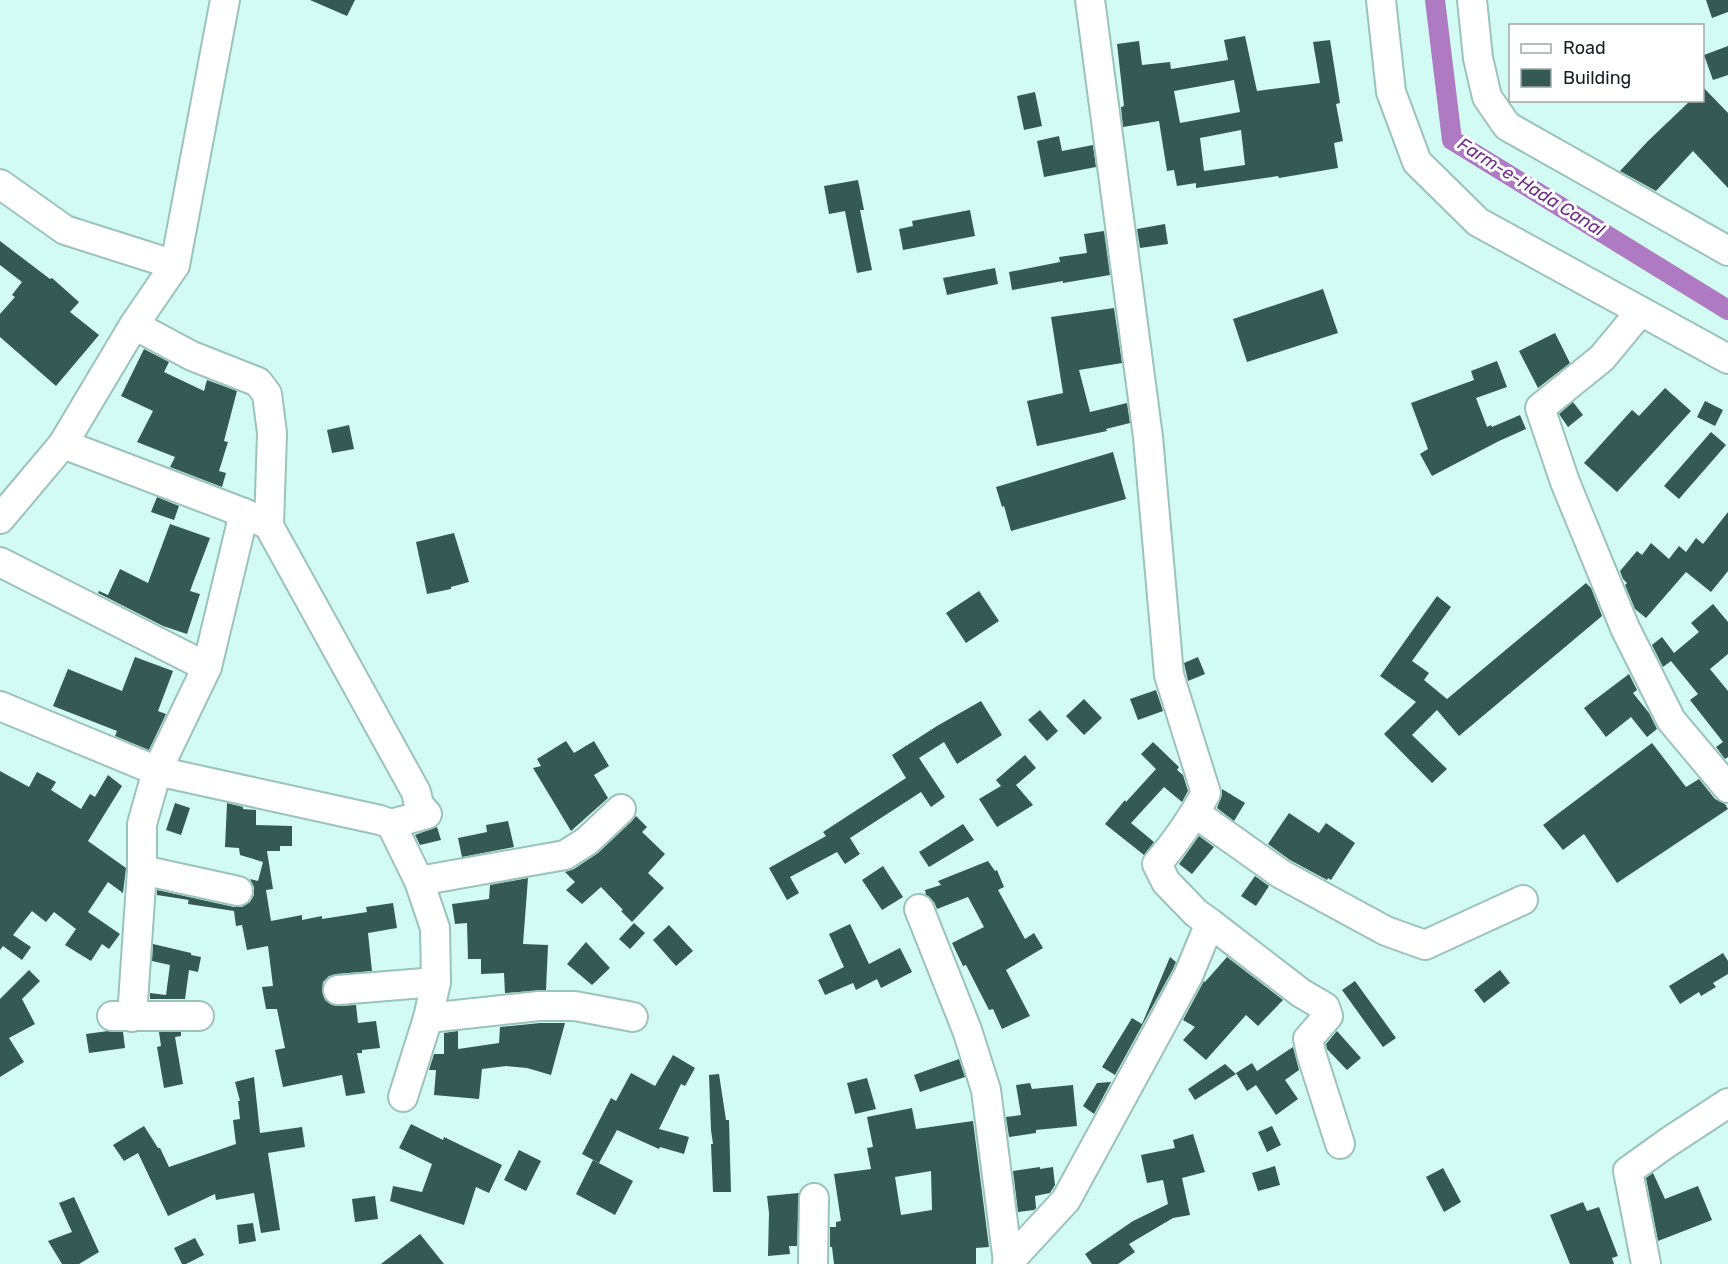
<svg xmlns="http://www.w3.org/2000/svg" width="1728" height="1264" viewBox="0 0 1728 1264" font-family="Rubik,sans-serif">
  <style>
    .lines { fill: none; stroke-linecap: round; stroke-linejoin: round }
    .canal { stroke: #ae7ac2; stroke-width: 20 }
    .building { fill: #355a54; fill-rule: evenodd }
    .minor-casing { stroke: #9bc2bc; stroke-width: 32 }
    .minor { stroke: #fff; stroke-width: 28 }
    .labels { text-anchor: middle; stroke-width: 6; stroke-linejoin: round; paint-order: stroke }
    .water-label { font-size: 18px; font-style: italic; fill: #702f86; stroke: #fff }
  </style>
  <rect width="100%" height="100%" fill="#d2fbf4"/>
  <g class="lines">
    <polyline class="canal" points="1435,0 1452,140 1728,310"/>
  </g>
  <g class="building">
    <polygon points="310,0 355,0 347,16"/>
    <polygon points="1706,0 1728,0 1728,12 1712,18"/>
    <path d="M 1245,36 L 1257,91 L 1320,83 L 1313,42 L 1330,40 L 1340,103 L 1336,104 L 1343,141 L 1334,143 L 1338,168 L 1279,178 L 1278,176 L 1196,188 L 1196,183 L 1177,186 L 1174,170 L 1167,171 L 1159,121 L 1123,127 L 1121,107 L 1124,106 L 1117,44 L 1139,41 L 1142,65 L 1170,62 L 1171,69 L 1228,60 L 1224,40 ZM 1234,80 L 1240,112 L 1180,123 L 1174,91 ZM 1241,130 L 1245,165 L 1204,171 L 1200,138 Z"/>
    <polygon points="1728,46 1728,75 1713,80 1704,55"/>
    <polygon points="1702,86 1728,113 1728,188 1693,151 1656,191 1620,171 1648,141 1691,100 1702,100"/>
    <polygon points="1035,92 1042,126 1024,130 1017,96"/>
    <polygon points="1059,136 1062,151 1093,145 1096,167 1044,177 1037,141"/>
    <polygon points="858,180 864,210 860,210 872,270 857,273 845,211 829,214 824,186"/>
    <polygon points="970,210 975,236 903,250 899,229 913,226 912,221"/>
    <polygon points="1165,224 1168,244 1140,248 1137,229"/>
    <polygon points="1104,231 1110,275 1063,283 1063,281 1012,290 1009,272 1060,262 1059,257 1087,253 1084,234"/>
    <polygon points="0,241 50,279 52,278 79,302 70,312 99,335 56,386 0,337 0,314 15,297 12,295 22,282 0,265"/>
    <polygon points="995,268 998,284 947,295 943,278"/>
    <polygon points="1323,289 1338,333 1247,362 1233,319"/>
    <polygon points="1114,308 1122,363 1079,370 1090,412 1127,403 1130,423 1106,429 1107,431 1037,446 1027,401 1063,393 1051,317"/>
    <polygon points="1555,333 1570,363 1538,388 1519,351"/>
    <polygon points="144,349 169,362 164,372 204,391 207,380 237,391 224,441 228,442 219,471 226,473 222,487 170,467 175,457 137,442 153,411 121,396"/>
    <polygon points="1497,361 1507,387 1476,398 1487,427 1491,425 1492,427 1520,415 1526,429 1499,441 1432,476 1420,454 1428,449 1411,403 1474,380 1471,371"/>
    <polygon points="1665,388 1691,411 1617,492 1584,463 1632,410 1639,416"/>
    <polygon points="1705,401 1723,410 1715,426 1697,417"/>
    <polygon points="1573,402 1583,415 1568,427 1559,414"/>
    <polygon points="349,425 354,449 332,453 327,430"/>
    <polygon points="1711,432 1726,445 1679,499 1664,486"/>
    <polygon points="1113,452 1126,499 1011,531 1004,506 1002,507 996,487"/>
    <polygon points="157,497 179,506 174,520 151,512"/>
    <polygon points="1728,512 1728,571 1711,592 1686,572 1646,618 1635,609 1625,585 1627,583 1623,579 1620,571 1637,551 1642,555 1651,543 1669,559 1679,546 1686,552 1696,538 1703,544"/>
    <polygon points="170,524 210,538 190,591 200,594 187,634 163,626 98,593 99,591 108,595 120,569 148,583"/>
    <polygon points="454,533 469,582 451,587 451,589 427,594 416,542"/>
    <polygon points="1586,583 1591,588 1602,616 1459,736 1437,710 1412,735 1447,769 1432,783 1384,734 1416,702 1380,676 1437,596 1451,607 1412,661 1429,673 1424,680 1447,699"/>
    <polygon points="979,591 999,621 966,643 946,613"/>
    <polygon points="1713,604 1728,622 1728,654 1710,669 1728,691 1728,757 1725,759 1716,747 1723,742 1690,700 1698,694 1671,661 1663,667 1652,645 1662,637 1674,653 1699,632 1691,623"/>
    <polygon points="135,657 173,671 158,711 166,714 149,750 115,736 117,731 53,706 68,669 122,691"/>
    <polygon points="1198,657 1205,674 1188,681 1184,663"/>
    <polygon points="1629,674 1637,690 1633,693 1649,713 1657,729 1647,737 1631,717 1606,737 1584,708"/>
    <polygon points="1156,690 1163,711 1138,720 1130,699"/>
    <polygon points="1084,699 1102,718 1084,735 1066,716"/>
    <polygon points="981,701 1002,735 957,764 944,742 919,758 945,797 931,807 921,792 850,838 860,854 845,864 837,852 790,877 799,893 787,900 769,868 826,836 823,832 906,778 892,755 937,726"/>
    <polygon points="1040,710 1058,731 1047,741 1028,720"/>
    <polygon points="566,741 574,753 594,741 609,766 594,775 608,798 571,831 533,768 541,766 537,759"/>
    <polygon points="1153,742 1179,767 1177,770 1183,775 1188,791 1182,802 1164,787 1131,823 1154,842 1144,855 1105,824 1125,800 1126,802 1156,769 1141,754"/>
    <polygon points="1652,743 1686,787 1699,779 1715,799 1725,804 1728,809 1617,883 1584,834 1563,850 1543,825"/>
    <polygon points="1025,755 1036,768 1016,785 1033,805 997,827 979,799 1001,786 996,780"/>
    <polygon points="0,771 29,787 37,772 56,782 51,790 81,809 90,794 95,797 108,775 122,786 88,841 126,868 123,893 108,882 88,912 120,934 109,949 102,944 91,961 65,945 76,929 54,912 46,922 32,911 13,935 31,947 22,960 3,946 0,950"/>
    <polygon points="1222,789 1245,803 1234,821 1217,808 1222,795"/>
    <polygon points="175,803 190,808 181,835 166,830"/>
    <polygon points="227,803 243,807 243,809 256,810 256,825 292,826 292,846 280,846 280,851 267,851 273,889 266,890 271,921 302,915 302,920 322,916 322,919 367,912 366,907 393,903 397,928 368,933 372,971 337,974 329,976 323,982 322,991 325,1000 332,1005 339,1006 356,1005 358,1023 376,1021 380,1048 362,1050 362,1053 357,1053 365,1093 346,1096 342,1075 283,1087 275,1050 285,1048 277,1009 266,1009 262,987 273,986 268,946 247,950 242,925 236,926 234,911 188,904 189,897 234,907 242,907 250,902 254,895 254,887 250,879 258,881 263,862 240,855 239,848 225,847"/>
    <polygon points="1289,813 1319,833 1326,823 1355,843 1331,880 1328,878 1327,880 1290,860 1268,844"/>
    <polygon points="636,816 647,827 642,832 665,854 648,873 664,888 632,922 621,911 623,910 601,887 582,904 566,890 575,882 565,872 574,869 598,853 632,821"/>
    <polygon points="508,821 514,847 462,857 458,838 487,832 486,825"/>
    <polygon points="963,824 974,840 929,867 919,852"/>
    <polygon points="437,827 441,840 420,845 415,835"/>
    <polygon points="1199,836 1214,847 1192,874 1179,864"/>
    <polygon points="988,861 995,871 997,870 1004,887 998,890 1025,939 1034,933 1043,948 1006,970 1030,1016 1002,1029 993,1009 989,1010 966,965 963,966 952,943 984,927 968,897 937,909 934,902 926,895 925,890 941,885 938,881"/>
    <polygon points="883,866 903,897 882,910 862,880"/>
    <polygon points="1255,876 1269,886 1256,906 1241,896"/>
    <polygon points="528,878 523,944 548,945 546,990 505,993 504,973 481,974 481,959 468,959 467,923 455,924 452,904 489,899 490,885"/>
    <polygon points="157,890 189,897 189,900 157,895"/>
    <polygon points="634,923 645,933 630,949 619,939"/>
    <polygon points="850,924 869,964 900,948 912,972 881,988 877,979 856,990 853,983 825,995 818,980 844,967 829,934"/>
    <polygon points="669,925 693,951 676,966 653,940"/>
    <polygon points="586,942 610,968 592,985 567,964"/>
    <polygon points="153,944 191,953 191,955 201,957 198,972 189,970 185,999 150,999 150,993 166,995 170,965 152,961"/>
    <polygon points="1723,953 1728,961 1728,974 1713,983 1716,987 1701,996 1699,992 1680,1004 1669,986"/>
    <polygon points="1170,957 1176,962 1173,969 1115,1075 1102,1067 1132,1018 1142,1024"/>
    <polygon points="1227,957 1283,1000 1258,1026 1246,1015 1206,1060 1183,1040 1195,1027 1183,1020 1204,981 1205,982"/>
    <polygon points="29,970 40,981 22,999 35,1024 9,1038 24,1062 0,1077 0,999"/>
    <polygon points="1500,970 1510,983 1484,1003 1474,990"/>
    <polygon points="1355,981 1396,1038 1383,1047 1342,990"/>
    <polygon points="540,1023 565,1023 551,1075 527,1068 506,1066 482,1069 479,1099 434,1095 436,1070 429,1070 434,1054 444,1054 444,1033 458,1031 458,1049 499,1043 500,1027"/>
    <polygon points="108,1031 123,1032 125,1048 89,1053 86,1034"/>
    <polygon points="1337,1031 1361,1058 1347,1070 1327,1049 1326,1044"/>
    <polygon points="159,1032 181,1032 181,1036 175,1037 183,1084 164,1088 157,1047 161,1046"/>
    <polygon points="1293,1047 1299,1070 1285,1080 1298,1099 1276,1115 1256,1085 1247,1091 1236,1073 1252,1063 1257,1071"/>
    <polygon points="673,1055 695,1068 685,1086 681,1084 659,1129 689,1137 684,1154 660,1147 659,1149 617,1130 599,1163 582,1154 611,1098 616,1101 631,1073 655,1086"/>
    <polygon points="959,1059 965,1077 920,1092 914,1075"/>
    <polygon points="1225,1064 1236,1074 1195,1100 1188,1089"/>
    <polygon points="719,1074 726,1120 729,1120 731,1192 713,1192 711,1144 713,1144 711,1130 709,1075"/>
    <polygon points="254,1077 260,1133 302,1127 305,1147 268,1153 280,1230 261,1233 254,1193 216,1200 215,1194 168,1216 138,1153 124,1161 113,1145 144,1126 158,1148 160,1148 169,1167 236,1144 233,1120 240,1119 238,1101 240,1101 235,1082"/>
    <polygon points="867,1078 876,1109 855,1114 847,1083"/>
    <polygon points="1111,1082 1094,1114 1083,1106 1097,1083"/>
    <polygon points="1030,1083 1032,1089 1073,1085 1077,1126 1036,1130 1036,1133 1009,1137 1006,1117 1021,1115 1016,1085"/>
    <path d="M 912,1108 L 916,1129 L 973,1121 L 989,1247 L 976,1248 L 976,1264 L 834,1264 L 832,1247 L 830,1247 L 830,1227 L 836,1227 L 836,1222 L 841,1221 L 834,1174 L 871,1169 L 867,1148 L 873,1147 L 867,1117 ZM 931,1171 L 932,1210 L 901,1215 L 895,1177 Z"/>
    <polygon points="411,1124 443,1140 444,1137 502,1165 489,1193 476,1187 464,1225 390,1201 393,1186 422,1192 432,1164 399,1148"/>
    <polygon points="1272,1126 1281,1145 1267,1152 1258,1132"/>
    <polygon points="1193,1134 1205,1172 1182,1178 1190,1215 1173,1218 1129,1244 1135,1252 1118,1264 1092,1264 1085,1254 1133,1221 1168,1204 1163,1180 1147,1183 1141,1155 1175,1148 1173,1140"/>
    <polygon points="519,1150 541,1161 526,1191 504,1180"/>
    <polygon points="593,1160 633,1181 615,1215 576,1194"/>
    <polygon points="1275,1166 1280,1185 1258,1191 1252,1173"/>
    <polygon points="1040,1167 1040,1169 1053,1167 1055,1185 1050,1193 1035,1196 1036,1208 1034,1210 1018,1212 1013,1171"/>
    <polygon points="1443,1168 1461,1202 1444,1212 1426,1177"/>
    <polygon points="1653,1173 1665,1199 1698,1186 1712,1220 1658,1241 1646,1178"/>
    <polygon points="799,1193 797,1246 789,1246 790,1254 768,1256 769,1213 767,1196"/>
    <polygon points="375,1196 378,1219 355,1222 352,1199"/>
    <polygon points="74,1197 99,1252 79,1264 62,1264 48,1241 72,1232 59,1203"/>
    <polygon points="1583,1202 1587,1211 1599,1207 1618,1256 1612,1258 1614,1264 1570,1264 1550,1215"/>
    <polygon points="253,1223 256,1241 239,1244 237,1225"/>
    <polygon points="420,1234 444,1264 381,1264"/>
    <polygon points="195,1238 204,1255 186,1264 182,1264 174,1248"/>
  </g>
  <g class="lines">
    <g class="minor-casing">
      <g id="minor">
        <polyline points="1381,0 1391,92 1417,162 1478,222 1728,359"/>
        <polyline points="1472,0 1478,58 1487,97 1507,126 1728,251"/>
        <polyline points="0,184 65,230 175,265"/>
        <polyline points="1640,312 1602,358 1540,408 1565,482 1625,628 1671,720 1728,788"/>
        <polyline points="63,444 244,513 262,522"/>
        <polyline points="0,519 63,444 134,325 175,265 225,0"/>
        <polyline points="0,562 207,667"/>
        <polyline points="0,706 157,771 380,820 391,824 427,814 419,805 416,792 269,526 272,433 267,394 258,382 192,356 134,325"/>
        <polyline points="1195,813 1281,874 1386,931 1425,945 1523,900"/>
        <polyline points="391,824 419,881 435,928 436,982 428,1018 403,1097"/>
        <polyline points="142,870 238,891"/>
        <polyline points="419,881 565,855 587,841 621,809"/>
        <polyline points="919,909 967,1030 986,1090 1008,1262"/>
        <polyline points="1210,923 1301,993 1325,1007 1328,1016 1308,1039 1311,1053 1340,1144"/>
        <polyline points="338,990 436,982"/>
        <polyline points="112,1016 199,1016"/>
        <polyline points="132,1017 142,870 142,824 157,771 207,667 244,513"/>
        <polyline points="428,1018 539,1006 575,1006 633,1017"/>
        <polyline points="813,1264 814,1198"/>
        <path d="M 1007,1264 L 1066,1200 L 1188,976 L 1210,923 L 1196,913 L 1166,882 L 1157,864 C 1176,842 1192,819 1206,793 L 1169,675 L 1148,437 L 1090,0"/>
        <polyline points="1646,1264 1628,1171 1667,1143 1728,1103"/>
      </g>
    </g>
    <use href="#minor" class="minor"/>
  </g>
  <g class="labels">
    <g class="water-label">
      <text transform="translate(1531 187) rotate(32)" y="6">Farm-e-Hada Canal</text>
    </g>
  </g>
  <rect x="1509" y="24" width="195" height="78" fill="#ffffff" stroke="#a1a7a6" stroke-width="1.5"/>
  <rect x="1521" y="44" width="30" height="9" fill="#ffffff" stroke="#a1a7a6" stroke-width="1.5"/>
  <text x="1563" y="54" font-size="18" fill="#132321">Road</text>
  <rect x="1521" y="69" width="30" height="18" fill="#355a54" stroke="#a1a7a6" stroke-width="1.5"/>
  <text x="1563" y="84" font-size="18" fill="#132321">Building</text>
</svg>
